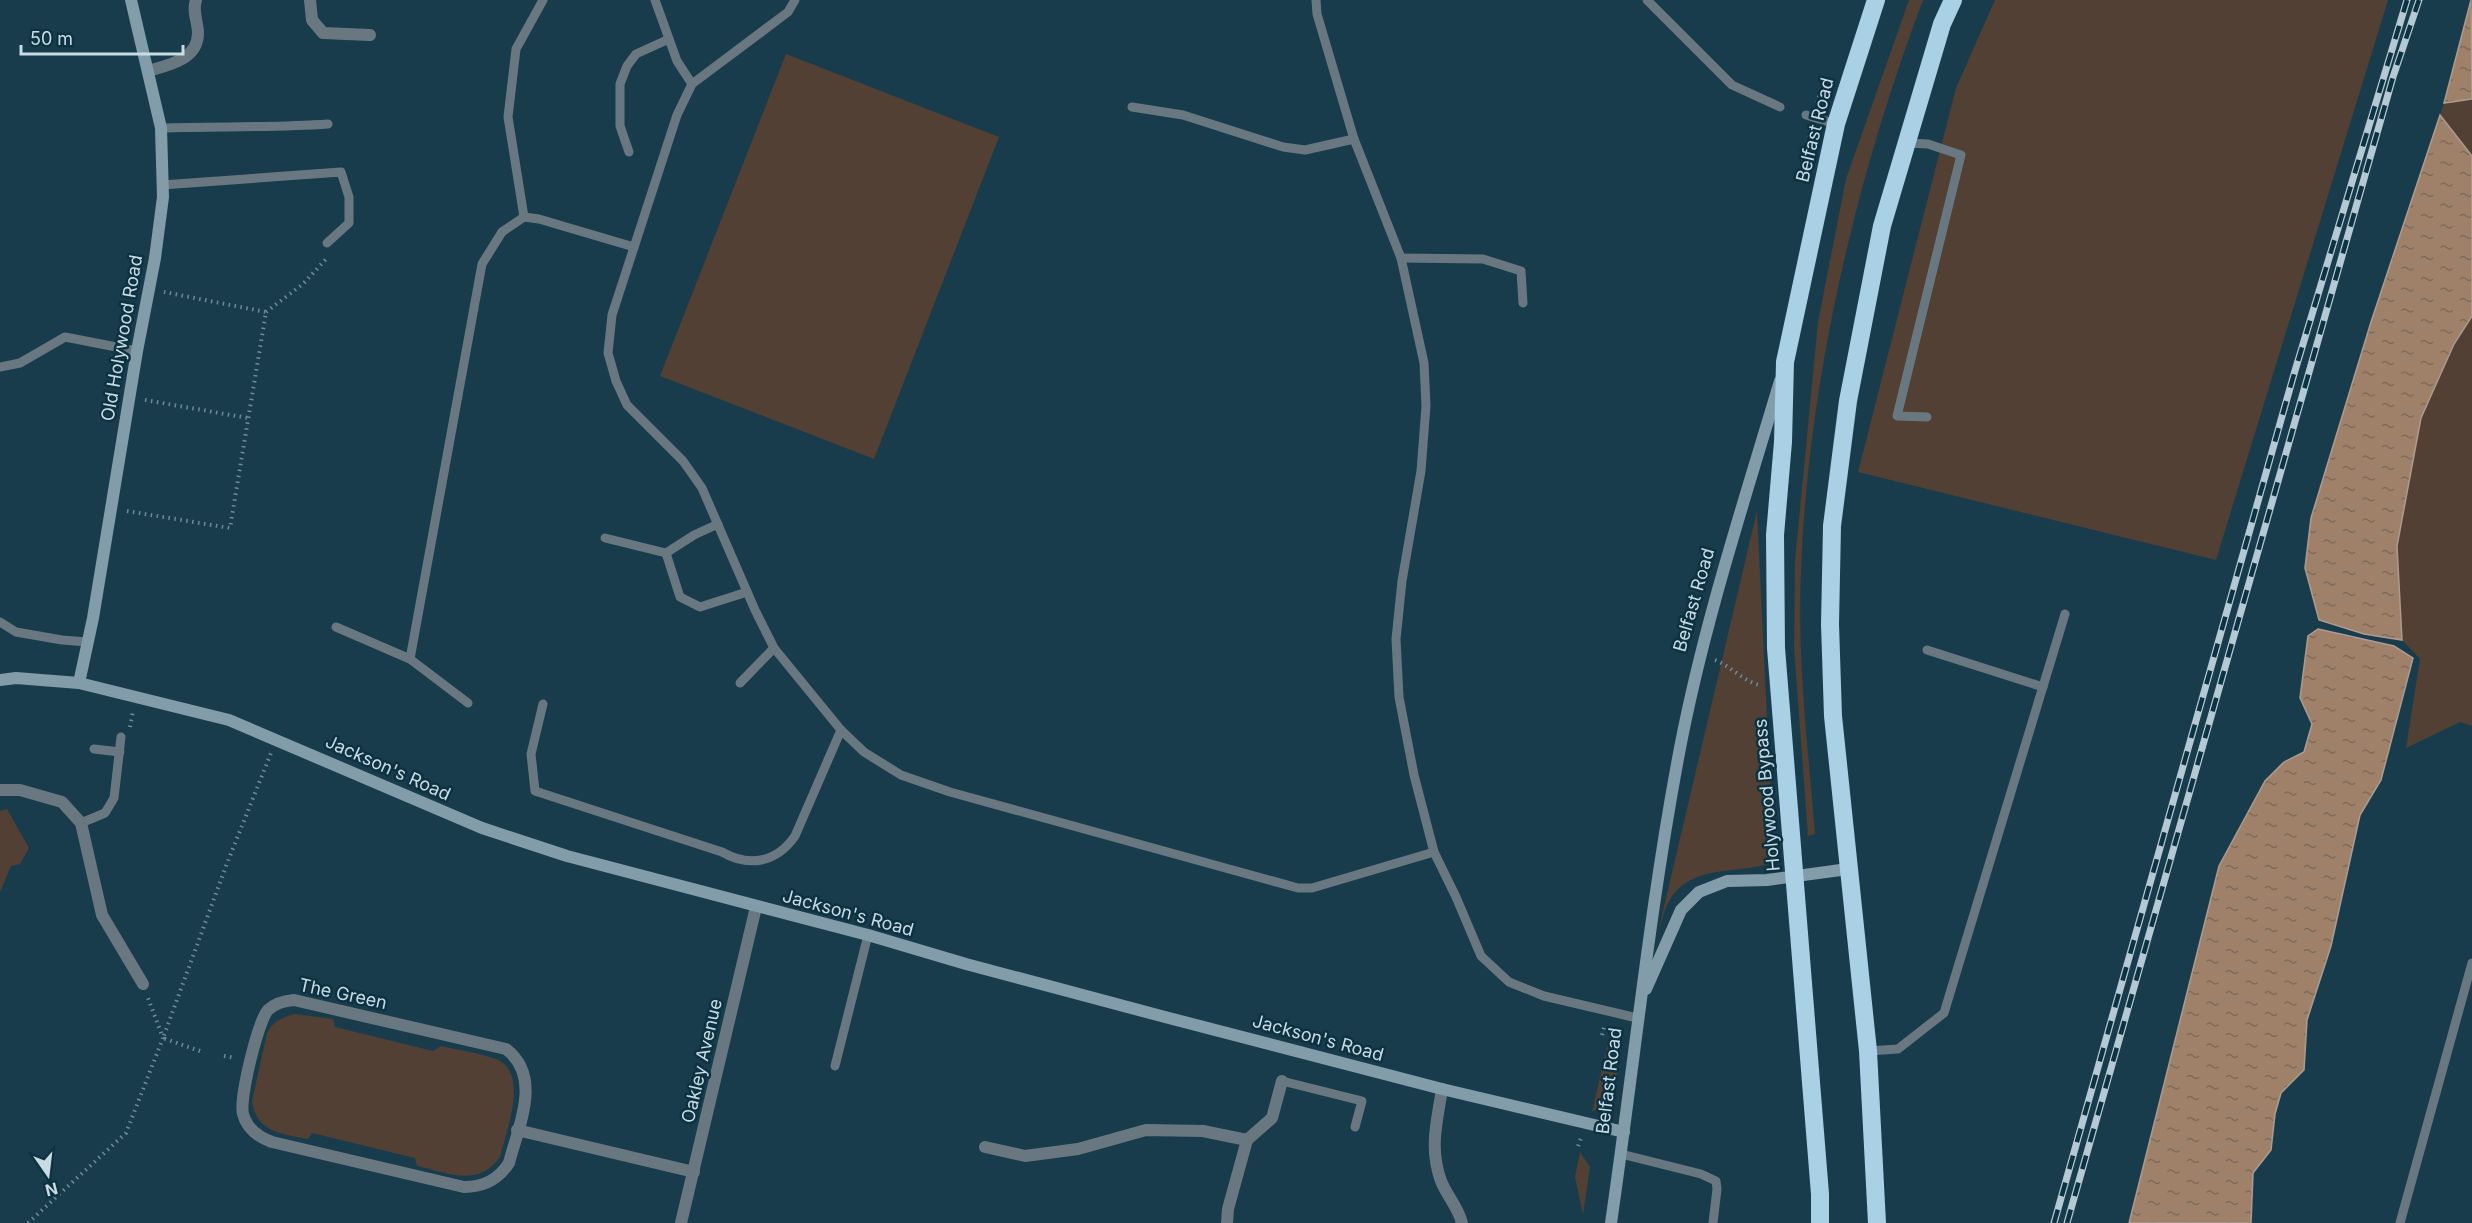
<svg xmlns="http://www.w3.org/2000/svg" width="2472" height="1223" viewBox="0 0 2472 1223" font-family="Inter,sans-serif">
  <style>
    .green { fill: #514033 }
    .water { fill: url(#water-ripples); stroke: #ac9c8f; stroke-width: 1.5 }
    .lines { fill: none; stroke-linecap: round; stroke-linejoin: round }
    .path { stroke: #6f8a98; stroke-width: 4; stroke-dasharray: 1.5 4.5; stroke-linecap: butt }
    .lane { stroke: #697880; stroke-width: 9 }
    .street { stroke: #697880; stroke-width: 12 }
    .secondary { stroke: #839ca9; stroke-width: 12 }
    .highway { stroke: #a9d0e5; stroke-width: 18 }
    .rail-casing { stroke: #b4c9d3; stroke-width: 7 }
    .rail { stroke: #0d3242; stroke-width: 4.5; stroke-dasharray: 14; stroke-linecap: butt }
    .labels { text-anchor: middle; stroke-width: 5; stroke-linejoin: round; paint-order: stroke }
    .street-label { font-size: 18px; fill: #c9dce6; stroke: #0d3242 }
  </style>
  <defs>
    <pattern id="water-ripples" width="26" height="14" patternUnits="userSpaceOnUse" patternTransform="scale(1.5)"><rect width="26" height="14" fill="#9f816a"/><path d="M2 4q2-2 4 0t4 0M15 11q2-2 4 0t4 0" fill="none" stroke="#7c6b5d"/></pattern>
  </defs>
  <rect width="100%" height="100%" fill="#193c4d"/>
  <g class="green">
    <path d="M 1909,0 L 1923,0 C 1856,177 1808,381 1801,571 C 1797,659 1808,747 1815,834 L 1808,836 L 1794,647 L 1795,561 L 1818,322 L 1846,179 Z"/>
    <polygon points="1995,0 2388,0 2216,560 1858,472 1956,88"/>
    <polygon points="786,54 999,137 874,459 660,376"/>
    <polygon points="2472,99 2472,156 2440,115 2444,103"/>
    <polygon points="2472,316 2472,726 2460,722 2406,748 2420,659 2402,640 2397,546 2421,418 2454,344"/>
    <path d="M 1757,511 L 1774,862 C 1740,875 1694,863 1671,898 C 1665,906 1663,919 1659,928 Z"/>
    <polygon points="7,809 29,848 20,864 11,866 0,892 0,811"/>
    <path d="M 295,1014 L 333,1019 L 335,1027 L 433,1051 L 441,1046 C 459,1050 479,1053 496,1059 C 530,1072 506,1132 500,1157 C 478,1188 448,1173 417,1166 L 415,1158 L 312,1133 L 308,1139 C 282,1134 256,1132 252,1101 L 267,1033 C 273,1021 283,1017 295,1014 Z"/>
    <path d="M 1609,1038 L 1619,1050 C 1617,1080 1620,1096 1592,1112 Z"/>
    <polygon points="1580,1152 1590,1167 1583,1215 1575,1177"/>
  </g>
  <g class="water">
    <polygon points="2471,0 2472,99 2444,103"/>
    <polygon points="2440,115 2472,156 2472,316 2454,344 2421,418 2397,546 2402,640 2364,634 2319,620 2305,568 2311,518 2371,322"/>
    <polygon points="2318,629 2394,646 2413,658 2381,780 2360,815 2331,946 2307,1020 2304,1070 2281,1093 2275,1114 2271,1150 2253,1173 2251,1223 2129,1223 2219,866 2265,781 2284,762 2304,752 2312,724 2300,698 2308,636"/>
  </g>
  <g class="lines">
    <g class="path">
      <polyline points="1817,103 1821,89"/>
      <polyline points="1806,149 1810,131"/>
      <polyline points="266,312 303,284 328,257"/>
      <polyline points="145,400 248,418"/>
      <polyline points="127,511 230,528 266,312 164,292"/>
      <path d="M 1715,660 C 1731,666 1744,682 1760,685"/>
      <polyline points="130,727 133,711"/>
      <polyline points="1602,1035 1605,1024"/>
      <polyline points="200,1051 163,1038 226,866 271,753"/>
      <polyline points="224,1056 235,1058"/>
      <polyline points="1578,1146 1581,1138"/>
      <polyline points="28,1223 126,1133 163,1038 148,998"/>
    </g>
    <g class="lane">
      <polyline points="655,0 677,61 692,84"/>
      <polyline points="795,0 788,12 692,84 677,115 612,315 608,353 616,381 627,405 683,461 702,488 755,610 774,648 841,730 864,752 901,775 950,792 1298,888 1312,888 1434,852"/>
      <polyline points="1316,0 1317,14 1354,139 1401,258 1424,363 1426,406 1421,471 1402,581 1396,639 1399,697 1414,775 1434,852 1456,897 1481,956 1509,982 1544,996 1637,1018"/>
      <polyline points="1647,0 1732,85 1780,107"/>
      <polyline points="1132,107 1183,115 1283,147 1305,150 1354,139"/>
      <polyline points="1806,115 1836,124"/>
      <path d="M 161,128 C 217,126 272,128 328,124"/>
      <polyline points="1907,143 1928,144 1961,155 1897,416 1927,417"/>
      <polyline points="629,152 620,126 620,84 627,66 636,54 669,39"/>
      <polyline points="162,185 341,172 349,197 349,223 327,243"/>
      <polyline points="524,217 508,117 516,49 543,0"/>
      <polyline points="1401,258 1483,259 1521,271 1523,303"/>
      <polyline points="0,367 20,363 65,337 137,351"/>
      <polyline points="718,524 694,535 666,553 680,597 700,607 747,592"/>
      <polyline points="605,538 666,553"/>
      <polyline points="0,622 16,632 62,640 88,642"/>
      <polyline points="336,627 410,659 468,703"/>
      <polyline points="1927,650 2043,687"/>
      <polyline points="410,659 482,264 502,232 524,217 539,219 634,247"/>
      <polyline points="740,683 774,648"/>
      <path d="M 543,704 L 531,754 L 535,791 L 722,852 C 750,868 777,862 795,836 L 841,730"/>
      <polyline points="94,749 120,752"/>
      <polyline points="81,823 105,813 114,798 121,737"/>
      <polyline points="1868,1051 1898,1049 1944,1013 2065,614"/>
      <polyline points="835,1066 868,935"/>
      <polyline points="1282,1081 1362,1101 1355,1127"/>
      <polyline points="1621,1154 1701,1174 1716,1181 1717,1189 1713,1223"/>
      <polyline points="2400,1223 2472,963"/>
    </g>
    <g class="street">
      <polyline points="310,0 312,20 323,33 370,35"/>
      <path d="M 148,71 C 168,65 198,60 198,33 C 198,22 192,12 196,0"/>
      <polyline points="0,790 20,790 62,802 81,823 102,915 143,984"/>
      <path d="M 294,1000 L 506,1049 C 543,1077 518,1127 509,1163 C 498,1180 484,1187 464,1187 L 272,1142 C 258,1137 247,1129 243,1114 C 239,1099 258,1021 268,1010 C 275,1003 284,1001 294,1000 Z"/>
      <path d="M 1442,1089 C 1437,1122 1429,1148 1441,1181 C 1447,1196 1458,1207 1462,1223"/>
      <polyline points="517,1130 694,1172"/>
      <polyline points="1247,1140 1272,1118 1282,1081"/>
      <polyline points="985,1147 1025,1156 1078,1149 1146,1130 1203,1131 1247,1140 1228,1209 1227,1223"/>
      <polyline points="681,1223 756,907"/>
    </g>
    <g class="secondary">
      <polyline points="0,680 16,678 79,683 229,720 482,828 567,856 868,935 966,964 1165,1017 1442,1089 1624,1132"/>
      <polyline points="79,683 93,618 137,351 155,258 163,197 161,128 131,0"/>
      <polyline points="1646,989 1681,910 1699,892 1727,881 1767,880 1848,869"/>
      <path d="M 1611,1223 C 1634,1065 1650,905 1680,748 C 1704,623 1744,502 1780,381"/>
    </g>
    <g class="highway">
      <polyline points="1820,1223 1820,1194 1776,648 1775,535 1783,442 1785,362 1836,124 1876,0"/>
      <polyline points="1877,1223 1868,1051 1833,716 1830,624 1832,526 1848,401 1882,226 1942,24 1953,0"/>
    </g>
    <g class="rail-casing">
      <g id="rail">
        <polyline points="2054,1223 2294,374 2407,0"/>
        <polyline points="2067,1223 2393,77 2419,0"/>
      </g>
    </g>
    <use href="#rail" class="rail"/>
  </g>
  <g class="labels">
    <g class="street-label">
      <text transform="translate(1815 130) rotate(-76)" y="6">Belfast Road</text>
      <text transform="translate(122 338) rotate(-80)" y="6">Old Holywood Road</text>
      <text transform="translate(1694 600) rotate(-74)" y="6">Belfast Road</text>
      <text transform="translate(388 768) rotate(24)" y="6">Jackson's Road</text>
      <text transform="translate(1767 795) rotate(-95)" y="6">Holywood Bypass</text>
      <text transform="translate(848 913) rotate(15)" y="6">Jackson's Road</text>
      <text transform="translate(343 994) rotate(12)" y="6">The Green</text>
      <text transform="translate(1318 1038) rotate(15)" y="6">Jackson's Road</text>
      <text transform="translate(702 1061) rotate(-77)" y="6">Oakley Avenue</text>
      <text transform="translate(1609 1081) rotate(-83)" y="6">Belfast Road</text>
    </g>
  </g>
  <g transform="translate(48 1175) rotate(166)" stroke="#0d3242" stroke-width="4.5" paint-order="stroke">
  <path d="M0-4.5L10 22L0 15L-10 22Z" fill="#c9dce6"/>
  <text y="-9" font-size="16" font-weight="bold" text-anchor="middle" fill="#c9dce6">N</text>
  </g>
  <path d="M21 45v9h162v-9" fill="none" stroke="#c9dce6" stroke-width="3"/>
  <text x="30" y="45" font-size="18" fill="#c9dce6" stroke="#0d3242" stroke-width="4.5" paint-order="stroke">50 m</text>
</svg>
